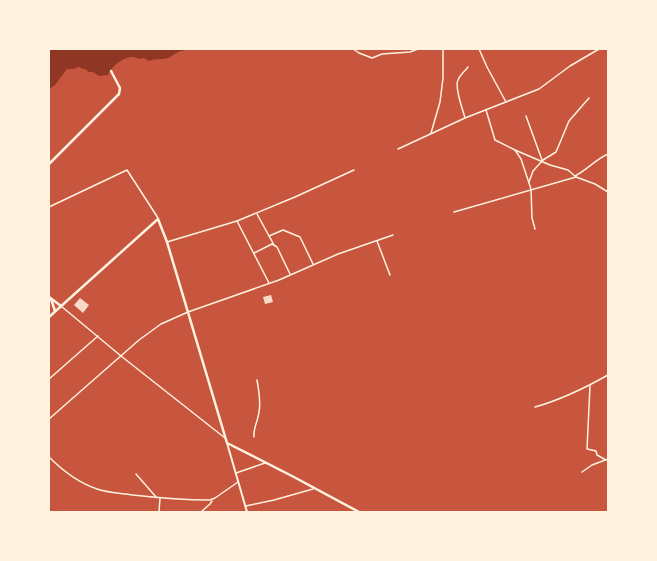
<svg xmlns="http://www.w3.org/2000/svg" width="657" height="561" viewBox="0 0 657 561" font-family="'Roboto Condensed',sans-serif">
  <style>
    .water { fill: #8f3625 }
    .building { fill: #f7dbc8 }
    .lines { fill: none; stroke-linecap: round; stroke-linejoin: round }
    .minor { stroke: #fff3e0; stroke-width: 1.5 }
    .tertiary { stroke: #fff3e0; stroke-width: 2 }
    .secondary { stroke: #fff3e0; stroke-width: 2.5 }
  </style>
  <rect width="100%" height="100%" fill="#c8553d"/>
  <path class="water" d="M 49,49 L 185,49 L 183,51 C 177,51 173,56 168,58 C 161,60 156,58 149,61 L 144,58 L 139,59 C 129,52 112,65 108,75 L 99,76 L 93,72 L 88,72 L 87,70 L 78,67 L 74,69 L 67,69 L 55,85 L 49,89 Z"/>
  <g class="building">
    <polygon points="271,295 273,302 265,304 263,297"/>
    <polygon points="80,298 89,305 83,313 74,305"/>
  </g>
  <g class="lines">
    <g class="minor">
      <polyline points="353,49 359,53 372,58 382,54 410,52 418,49"/>
      <polyline points="479,49 487,67 506,102"/>
      <polyline points="486,110 495,140 515,150 521,159 531,189 532,218 535,229"/>
      <polyline points="526,116 542,160"/>
      <path d="M 465,118 C 463,110 454,87 458,80 C 460,75 465,71 468,67"/>
      <polyline points="431,133 440,102 443,78 443,49"/>
      <polyline points="398,149 465,118 539,89 570,66 599,49"/>
      <polyline points="515,150 550,165 568,170 576,177 595,184 608,192"/>
      <path d="M 575,176 C 587,170 596,159 608,154"/>
      <polyline points="529,182 533,171 543,160 556,152 569,121 589,98"/>
      <polyline points="49,207 127,170 158,218"/>
      <polyline points="454,212 576,177"/>
      <polyline points="257,214 274,245"/>
      <polyline points="237,221 269,283"/>
      <polyline points="269,236 283,230 300,237 313,264"/>
      <polyline points="377,241 390,275"/>
      <polyline points="167,242 237,221 295,197 354,170"/>
      <polyline points="254,253 272,244 277,247 290,274"/>
      <polyline points="61,306 121,356 225,438"/>
      <polyline points="49,379 98,336"/>
      <polyline points="590,386 587,449 596,451 597,455 606,460"/>
      <path d="M 535,407 C 560,400 585,388 608,375"/>
      <polyline points="49,419 139,340 161,324 188,312 279,280 338,254 393,235"/>
      <path d="M 254,437 C 253,428 258,421 259,412 C 261,402 259,391 257,380"/>
      <path d="M 49,457 C 62,470 79,483 97,489 C 108,493 122,493 133,495 C 159,498 184,500 210,500 L 215,498 L 238,482"/>
      <polyline points="582,472 592,465 608,459"/>
      <polyline points="236,473 265,463"/>
      <polyline points="136,474 156,497"/>
      <polyline points="246,506 274,500 313,489"/>
      <polyline points="159,512 160,498"/>
      <polyline points="201,512 210,504 212,501"/>
    </g>
    <polyline class="tertiary" points="227,443 247,512"/>
    <g class="secondary">
      <polyline points="49,164 119,94 120,88 111,71"/>
      <polyline points="49,297 61,306"/>
      <polyline points="51,299 55,311"/>
      <polyline points="49,317 158,219 167,242 227,443 292,476 359,512"/>
    </g>
  </g>
  <rect width="657" height="561" fill="none" stroke="#fff3e0" stroke-width="100"/>
</svg>
